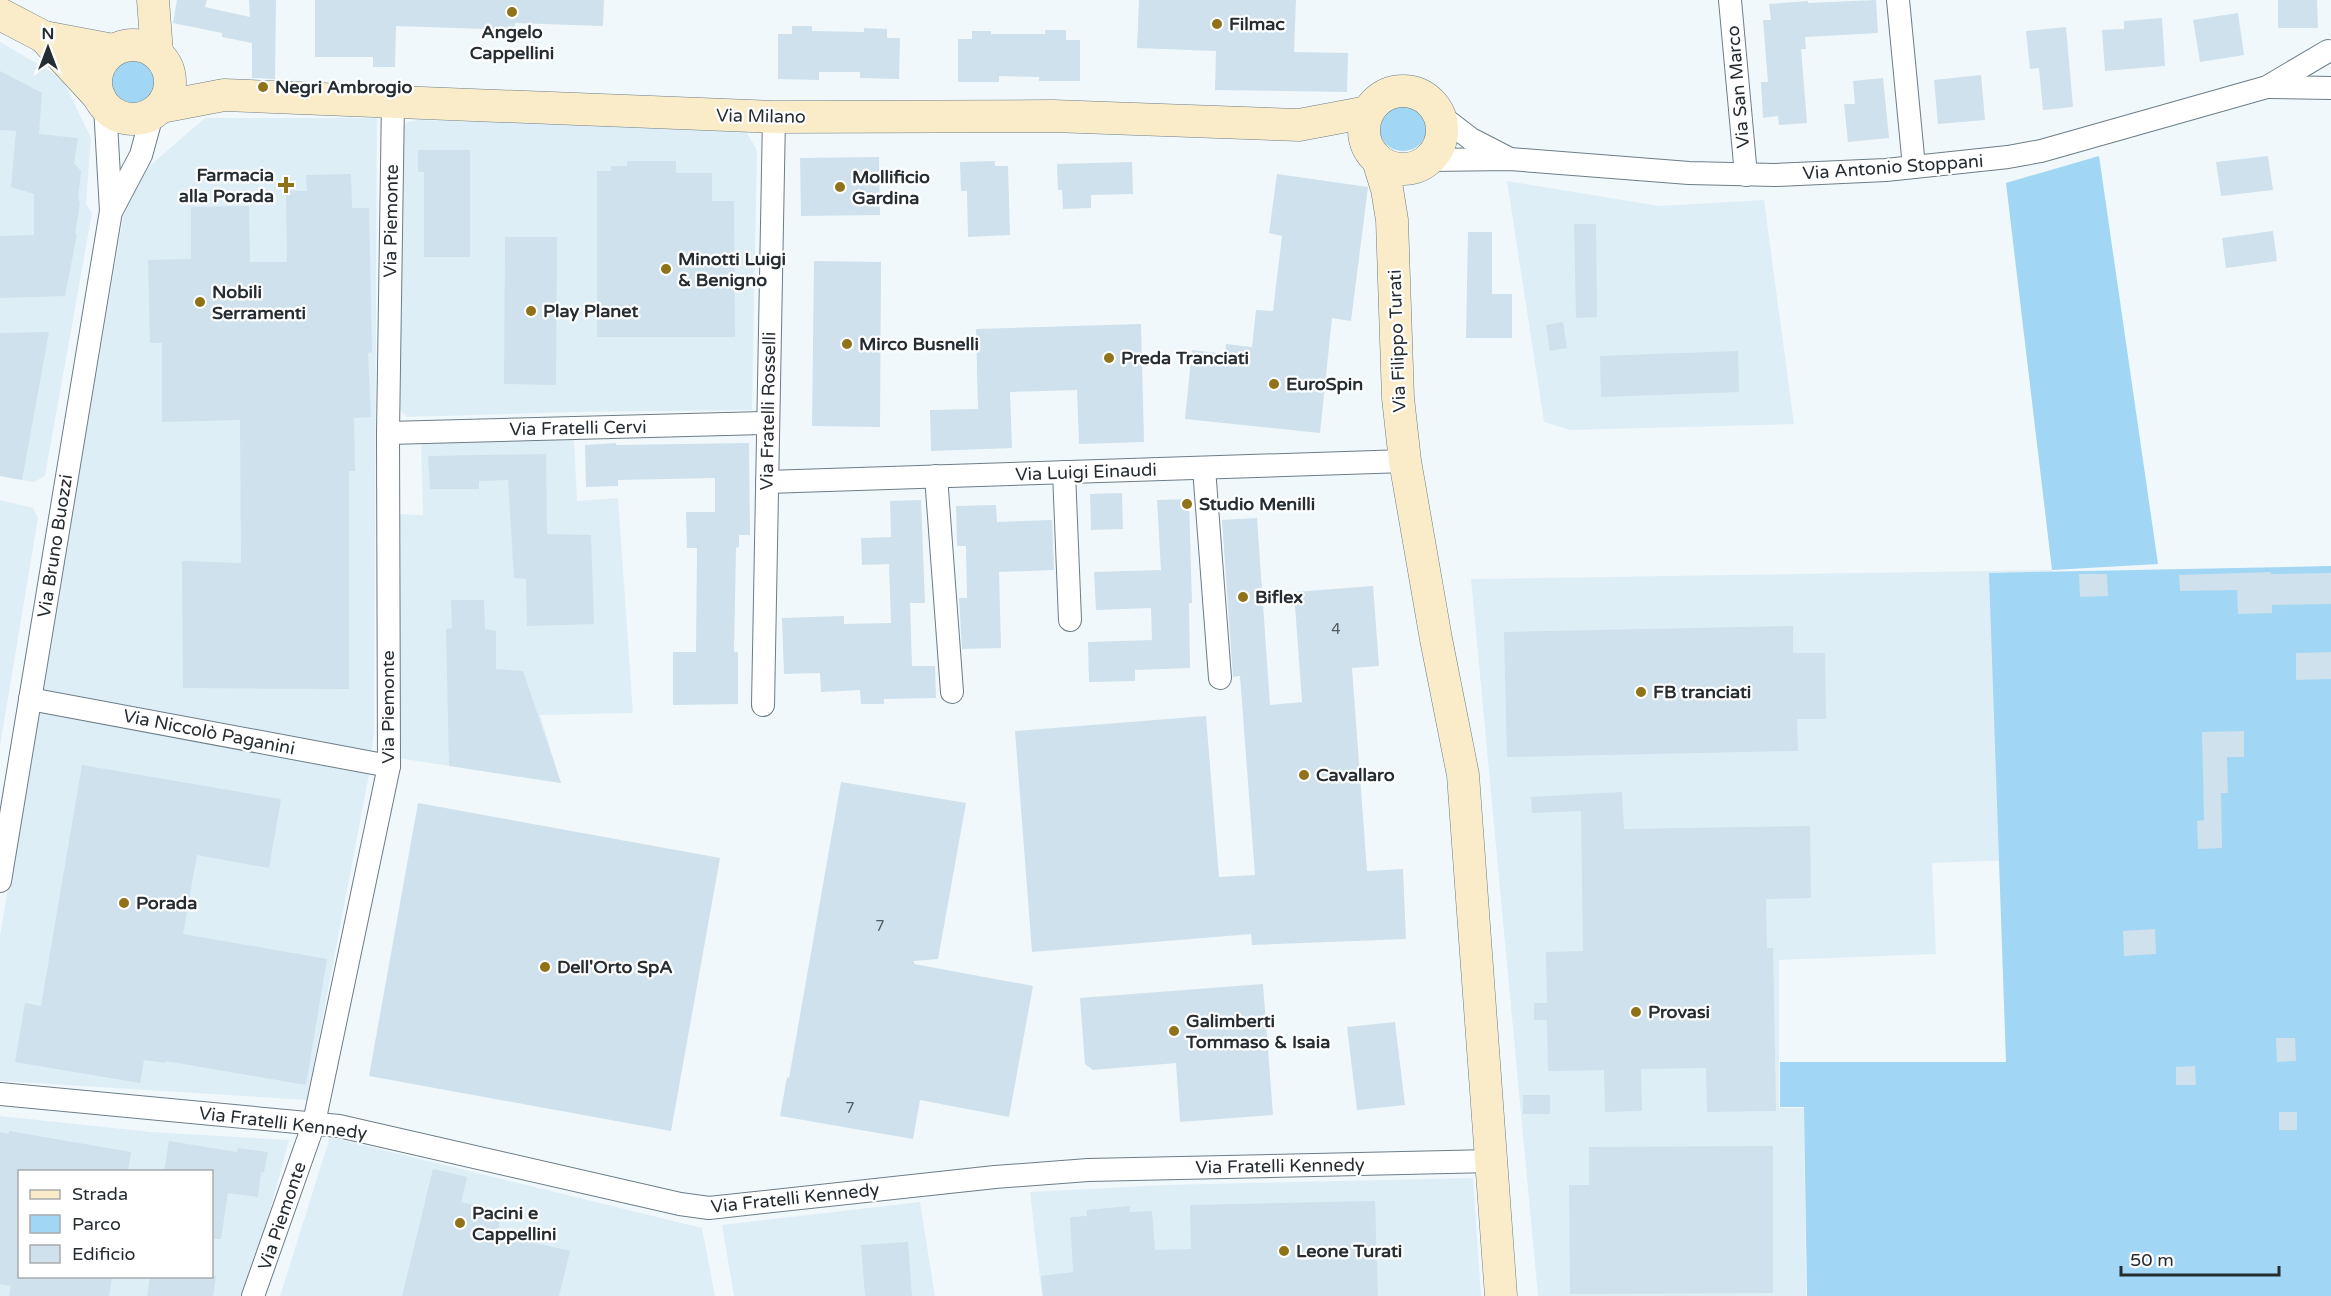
<svg xmlns="http://www.w3.org/2000/svg" width="2331" height="1296" viewBox="0 0 2331 1296" font-family="'Varela Round',sans-serif">
  <style>
    .built { fill: #deeef7; fill-rule: evenodd }
    .green { fill: #a1d6f4 }
    .building { fill: #cee1ec }
    .lines { fill: none; stroke-linecap: round; stroke-linejoin: round }
    .street-casing { stroke: #6c7d87; stroke-width: 24 }
    .secondary-casing { stroke: #6c7d87; stroke-width: 33 }
    .street { stroke: #fff; stroke-width: 22 }
    .secondary { stroke: #faecc9; stroke-width: 32 }
    .poi-dot { fill: #907218; stroke: #fff; stroke-width: 2 }
    .labels { text-anchor: middle; stroke-width: 4.5; stroke-linejoin: round; paint-order: stroke }
    .number-label { font-size: 15px; fill: #505a60 }
    .poi-label { font-size: 18px; font-weight: bold; fill: #262d32; stroke: #fff; text-anchor: start }
    .street-label { font-size: 18px; fill: #262d32; stroke: #fff }
  </style>
  <rect width="100%" height="100%" fill="#f0f8fc"/>
  <g class="built">
    <polygon points="0,42 62,78 91,138 86,204 92,213 45,476 34,482 0,476"/>
    <polygon points="205,118 377,118 374,732 369,775 307,1100 0,1081 0,935 124,212 146,169"/>
    <polygon points="417,120 745,130 757,150 752,410 576,412 407,417 398,408 402,124"/>
    <polygon points="1507,181 1659,206 1764,200 1794,424 1570,430 1544,422"/>
    <polygon points="574,438 577,501 618,498 633,713 540,715 561,783 398,758 397,514 423,515 421,442"/>
    <polygon points="0,500 33,508 38,518 0,746"/>
    <polygon points="2052,570 2067,858 1932,863 1936,954 1779,960 1779,1108 1804,1108 1806,1296 1538,1296 1471,579"/>
    <path d="M 0,1116 L 151,1132 L 289,1140 L 247,1296 L 0,1296 ZM 20,1172 L 212,1172 L 212,1276 L 20,1276 Z"/>
    <polygon points="330,1137 702,1228 715,1296 280,1296"/>
    <polygon points="1473,1178 1481,1296 1042,1296 1030,1192 1163,1185"/>
    <polygon points="920,1202 935,1296 734,1296 722,1225"/>
  </g>
  <g class="green">
    <circle cx="133" cy="82" r="22"/>
    <circle cx="1403" cy="127" r="24"/>
    <polygon points="2099,156 2158,564 2052,570 2006,183"/>
    <polygon points="2331,566 2331,1296 1807,1296 1804,1107 1780,1107 1780,1062 2006,1062 1989,573"/>
  </g>
  <g class="building">
    <polygon points="177,0 207,0 205,7 250,17 249,0 276,0 275,79 252,78 252,43 222,37 222,33 173,23"/>
    <polygon points="315,0 604,0 603,26 515,23 514,30 396,26 395,67 373,67 373,57 315,57"/>
    <polygon points="1139,0 1296,0 1294,52 1348,53 1347,92 1215,90 1216,51 1137,48"/>
    <polygon points="1876,0 1878,33 1805,37 1806,49 1801,49 1807,123 1779,125 1778,116 1763,118 1761,82 1768,82 1763,20 1771,20 1769,4 1808,1 1808,3"/>
    <polygon points="2278,0 2317,0 2318,28 2278,28"/>
    <polygon points="2238,13 2244,55 2200,62 2193,20"/>
    <polygon points="2162,18 2165,66 2105,71 2102,30 2124,29 2124,21"/>
    <polygon points="792,26 812,26 812,31 864,32 864,28 887,29 887,38 900,38 899,79 860,78 860,72 819,72 819,80 778,79 778,34 792,34"/>
    <polygon points="2066,27 2073,107 2043,110 2039,68 2030,69 2026,31"/>
    <polygon points="1045,30 1066,30 1066,40 1080,40 1080,81 1039,81 1039,77 999,76 999,82 958,82 958,39 972,39 972,31 991,31 991,34 1045,34"/>
    <polygon points="0,71 42,93 39,134 78,138 74,163 81,171 78,198 80,202 75,234 77,234 65,296 0,298 0,236 34,235 34,194 11,187 16,131 0,130"/>
    <polygon points="1981,75 1985,120 1938,124 1934,80"/>
    <polygon points="1883,78 1889,138 1848,142 1844,104 1855,104 1853,81"/>
    <polygon points="418,150 470,150 470,257 424,257 424,172 418,172"/>
    <polygon points="2268,156 2273,190 2221,196 2216,162"/>
    <polygon points="879,157 880,215 801,216 800,158"/>
    <polygon points="627,161 676,161 676,173 712,173 712,201 734,201 735,337 597,337 597,171 611,171 611,166 627,166"/>
    <polygon points="995,161 995,166 1008,166 1010,235 968,237 967,191 961,191 960,162"/>
    <polygon points="1132,162 1133,194 1091,195 1091,208 1063,209 1062,190 1058,190 1057,164"/>
    <polygon points="351,174 352,208 369,208 372,352 368,353 371,417 354,418 355,471 349,471 349,689 183,688 182,561 241,563 240,420 162,422 162,343 150,343 148,260 191,259 191,207 249,206 250,262 287,262 286,191 307,191 306,175"/>
    <polygon points="1277,174 1368,187 1351,321 1332,318 1320,433 1185,419 1192,350 1225,354 1226,344 1252,347 1256,310 1273,311 1282,236 1269,233"/>
    <polygon points="1574,224 1596,224 1597,317 1576,318"/>
    <polygon points="2273,231 2277,261 2226,268 2222,238"/>
    <polygon points="1468,232 1492,232 1492,294 1512,294 1512,338 1466,338"/>
    <polygon points="505,237 557,237 556,385 504,384"/>
    <polygon points="814,261 881,262 880,427 812,426"/>
    <polygon points="1563,322 1567,348 1550,351 1546,325"/>
    <polygon points="1141,324 1144,442 1079,444 1077,390 1010,392 1012,448 931,451 930,410 978,409 976,329"/>
    <polygon points="49,332 22,480 0,476 0,333"/>
    <polygon points="1738,351 1739,392 1601,397 1600,356"/>
    <polygon points="616,443 616,445 749,443 750,535 739,535 739,547 736,548 734,652 738,652 738,704 673,705 673,652 696,652 697,548 687,548 686,512 715,512 715,478 618,480 618,486 586,487 585,445"/>
    <polygon points="546,454 547,534 591,535 594,624 527,626 526,579 514,578 508,480 479,481 479,489 430,489 428,456"/>
    <polygon points="1122,493 1123,529 1091,530 1090,494"/>
    <polygon points="1189,499 1192,603 1189,603 1190,668 1135,670 1135,681 1089,682 1088,642 1152,640 1151,608 1096,610 1094,572 1161,570 1157,500"/>
    <polygon points="921,500 925,603 910,603 912,666 935,666 936,698 884,699 884,704 861,704 860,690 821,692 820,673 784,674 782,618 844,616 844,624 891,623 889,564 862,565 861,538 891,537 890,501"/>
    <polygon points="996,505 997,522 1052,520 1054,570 999,572 1001,648 962,649 959,598 967,598 966,546 957,546 956,506"/>
    <polygon points="1257,518 1270,705 1302,702 1294,592 1373,586 1379,666 1352,668 1367,871 1403,869 1406,939 1252,945 1251,934 1032,952 1015,731 1206,716 1219,877 1255,875 1240,676 1233,677 1222,520"/>
    <polygon points="2271,572 2271,574 2331,573 2331,604 2272,605 2272,613 2238,614 2237,590 2180,591 2179,575"/>
    <polygon points="2079,574 2107,574 2108,596 2080,597"/>
    <polygon points="451,600 484,600 485,629 496,631 496,669 523,671 561,783 449,766 446,629 452,628"/>
    <polygon points="1793,626 1793,653 1825,653 1826,719 1797,719 1798,751 1507,757 1504,632"/>
    <polygon points="2331,652 2331,679 2296,680 2296,653"/>
    <polygon points="2244,731 2244,757 2227,757 2228,793 2221,793 2222,848 2198,849 2197,821 2204,820 2202,732"/>
    <polygon points="82,765 281,799 269,868 197,855 183,934 327,959 306,1085 166,1061 166,1063 144,1060 140,1083 15,1062 25,1003 41,1006"/>
    <polygon points="841,782 966,803 938,959 914,961 914,964 1033,986 1009,1117 920,1100 913,1139 780,1116 787,1077 789,1078"/>
    <polygon points="1622,792 1624,829 1810,826 1811,898 1766,899 1767,948 1773,948 1776,1111 1707,1112 1706,1068 1641,1069 1642,1111 1605,1112 1604,1070 1548,1071 1547,1020 1534,1020 1534,1003 1547,1003 1546,952 1583,951 1581,811 1532,813 1531,797"/>
    <polygon points="418,803 720,858 671,1131 369,1076"/>
    <polygon points="2155,929 2156,954 2124,956 2123,931"/>
    <polygon points="1263,984 1273,1115 1180,1122 1176,1063 1093,1070 1085,1064 1080,998"/>
    <polygon points="1395,1022 1405,1105 1357,1110 1347,1027"/>
    <polygon points="2276,1038 2295,1038 2296,1061 2277,1062"/>
    <polygon points="2195,1066 2196,1085 2176,1085 2176,1067"/>
    <rect x="1523" y="1095" width="27" height="19"/>
    <rect x="2279" y="1112" width="18" height="18"/>
    <polygon points="9,1131 131,1152 128,1172 20,1172 20,1276 112,1276 109,1296 9,1296 11,1286 0,1284 0,1132 9,1134"/>
    <polygon points="169,1141 237,1152 238,1148 268,1152 264,1172 261,1172 258,1197 228,1193 221,1239 212,1239 212,1172 164,1172"/>
    <polygon points="1773,1146 1773,1293 1570,1294 1569,1185 1589,1185 1589,1147"/>
    <polygon points="433,1169 467,1177 461,1202 502,1212 497,1234 570,1251 559,1296 402,1296"/>
    <polygon points="1375,1201 1378,1296 1043,1296 1041,1276 1073,1272 1070,1217 1087,1216 1087,1210 1130,1206 1130,1212 1152,1211 1155,1250 1191,1249 1190,1205"/>
    <polygon points="908,1242 912,1296 865,1296 861,1245"/>
    <polygon points="150,1276 216,1276 213,1296 147,1296"/>
  </g>
  <g class="lines">
    <g class="street-casing">
      <g id="street">
        <polyline points="1730,0 1746,175"/>
        <polyline points="1898,0 1914,167"/>
        <polyline points="2268,87 2331,88"/>
        <polyline points="1441,116 1471,139 1506,157"/>
        <polyline points="1429,160 1510,159 1689,173 1775,175 1886,170 2008,157 2041,151 2267,87 2328,51"/>
        <polyline points="112,210 141,155 152,115"/>
        <polyline points="388,433 768,423"/>
        <polyline points="1204,468 1220,678"/>
        <polyline points="1064,472 1070,620"/>
        <polyline points="936,476 952,692"/>
        <polyline points="767,482 1405,461"/>
        <polyline points="30,699 389,766"/>
        <polyline points="763,705 774,117"/>
        <polyline points="0,881 111,211 105,106"/>
        <polyline points="0,1094 339,1126 680,1204 709,1208 995,1177 1088,1170 1492,1161"/>
        <polyline points="253,1296 314,1123 389,766 388,433 393,100"/>
      </g>
    </g>
    <g class="secondary-casing">
      <g id="secondary">
        <polyline points="153,0 157,53"/>
        <polyline points="0,14 44,37 113,50"/>
        <polyline points="44,37 100,98"/>
        <circle cx="133" cy="82" r="37"/>
        <circle cx="1403" cy="130" r="39"/>
        <polyline points="161,107 224,95 774,117 1053,116 1299,125 1368,112"/>
        <polyline points="1378,160 1387,189 1392,220 1398,398 1405,461 1436,639 1463,775 1501,1296"/>
      </g>
    </g>
    <use href="#street" class="street"/>
    <use href="#secondary" class="secondary"/>
  </g>
  <g class="poi-dot">
    <circle cx="512" cy="12" r="6"/>
    <circle cx="1217" cy="24" r="6"/>
    <circle cx="263" cy="87" r="6"/>
    <path d="M283 176h6v6h6v6h-6v6h-6v-6h-6v-6h6z"/>
    <circle cx="840" cy="187" r="6"/>
    <circle cx="666" cy="269" r="6"/>
    <circle cx="200" cy="302" r="6"/>
    <circle cx="531" cy="311" r="6"/>
    <circle cx="847" cy="344" r="6"/>
    <circle cx="1109" cy="358" r="6"/>
    <circle cx="1274" cy="384" r="6"/>
    <circle cx="1187" cy="504" r="6"/>
    <circle cx="1243" cy="597" r="6"/>
    <circle cx="1641" cy="692" r="6"/>
    <circle cx="1304" cy="775" r="6"/>
    <circle cx="124" cy="903" r="6"/>
    <circle cx="545" cy="967" r="6"/>
    <circle cx="1636" cy="1012" r="6"/>
    <circle cx="1174" cy="1031" r="6"/>
    <circle cx="460" cy="1223" r="6"/>
    <circle cx="1284" cy="1251" r="6"/>
  </g>
  <g class="labels">
    <g class="number-label">
      <text x="1336" y="634">4</text>
      <text x="880" y="931">7</text>
      <text x="850" y="1113">7</text>
    </g>
    <g class="poi-label">
      <text x="1229" y="30">Filmac</text>
      <text x="512" y="38" text-anchor="middle">Angelo<tspan x="512" dy="21">Cappellini</tspan></text>
      <text x="275" y="93">Negri Ambrogio</text>
      <text x="274" y="181" text-anchor="end">Farmacia<tspan x="274" dy="21">alla Porada</tspan></text>
      <text x="852" y="183">Mollificio<tspan x="852" dy="21">Gardina</tspan></text>
      <text x="678" y="265">Minotti Luigi<tspan x="678" dy="21">&amp; Benigno</tspan></text>
      <text x="212" y="298">Nobili<tspan x="212" dy="21">Serramenti</tspan></text>
      <text x="543" y="317">Play Planet</text>
      <text x="859" y="350">Mirco Busnelli</text>
      <text x="1121" y="364">Preda Tranciati</text>
      <text x="1286" y="390">EuroSpin</text>
      <text x="1199" y="510">Studio Menilli</text>
      <text x="1255" y="603">Biflex</text>
      <text x="1653" y="698">FB tranciati</text>
      <text x="1316" y="781">Cavallaro</text>
      <text x="136" y="909">Porada</text>
      <text x="557" y="973">Dell'Orto SpA</text>
      <text x="1648" y="1018">Provasi</text>
      <text x="1186" y="1027">Galimberti<tspan x="1186" dy="21">Tommaso &amp; Isaia</tspan></text>
      <text x="472" y="1219">Pacini e<tspan x="472" dy="21">Cappellini</tspan></text>
      <text x="1296" y="1257">Leone Turati</text>
    </g>
    <g class="street-label">
      <text transform="translate(1738 87) rotate(-95)" y="6">Via San Marco</text>
      <text transform="translate(761 116) rotate(1)" y="6">Via Milano</text>
      <text transform="translate(1893 167) rotate(-4)" y="6">Via Antonio Stoppani</text>
      <text transform="translate(391 221) rotate(-89)" y="6">Via Piemonte</text>
      <text transform="translate(1397 341) rotate(-92)" y="6">Via Filippo Turati</text>
      <text transform="translate(768 411) rotate(-89)" y="6">Via Fratelli Rosselli</text>
      <text transform="translate(578 428) rotate(-1)" y="6">Via Fratelli Cervi</text>
      <text transform="translate(1086 472) rotate(-2)" y="6">Via Luigi Einaudi</text>
      <text transform="translate(55 546) rotate(-81)" y="6">Via Bruno Buozzi</text>
      <text transform="translate(388 707) rotate(-90)" y="6">Via Piemonte</text>
      <text transform="translate(209 732) rotate(11)" y="6">Via Niccolò Paganini</text>
      <text transform="translate(283 1123) rotate(7)" y="6">Via Fratelli Kennedy</text>
      <text transform="translate(1280 1166) rotate(-1)" y="6">Via Fratelli Kennedy</text>
      <text transform="translate(795 1198) rotate(-6)" y="6">Via Fratelli Kennedy</text>
      <text transform="translate(282 1216) rotate(-71)" y="6">Via Piemonte</text>
    </g>
  </g>
  <rect x="18" y="1170" width="195" height="108" fill="#ffffff" stroke="#a8abad" stroke-width="1.5"/>
  <rect x="30" y="1190" width="30" height="9" fill="#faecc9" stroke="#a8abad" stroke-width="1.5"/>
  <text x="72" y="1200" font-size="18" fill="#262d32">Strada</text>
  <rect x="30" y="1215" width="30" height="18" fill="#a1d6f4" stroke="#a8abad" stroke-width="1.5"/>
  <text x="72" y="1230" font-size="18" fill="#262d32">Parco</text>
  <rect x="30" y="1245" width="30" height="18" fill="#cee1ec" stroke="#a8abad" stroke-width="1.5"/>
  <text x="72" y="1260" font-size="18" fill="#262d32">Edificio</text>
  <g transform="translate(48 48)" stroke="#ffffff" stroke-width="4.5" paint-order="stroke">
  <path d="M0-4.5L10 22L0 15L-10 22Z" fill="#262d32"/>
  <text y="-9" font-size="16" font-weight="bold" text-anchor="middle" fill="#262d32">N</text>
  </g>
  <path d="M2121 1266v9h158v-9" fill="none" stroke="#262d32" stroke-width="3"/>
  <text x="2130" y="1266" font-size="18" fill="#262d32" stroke="#ffffff" stroke-width="4.5" paint-order="stroke">50 m</text>
</svg>
